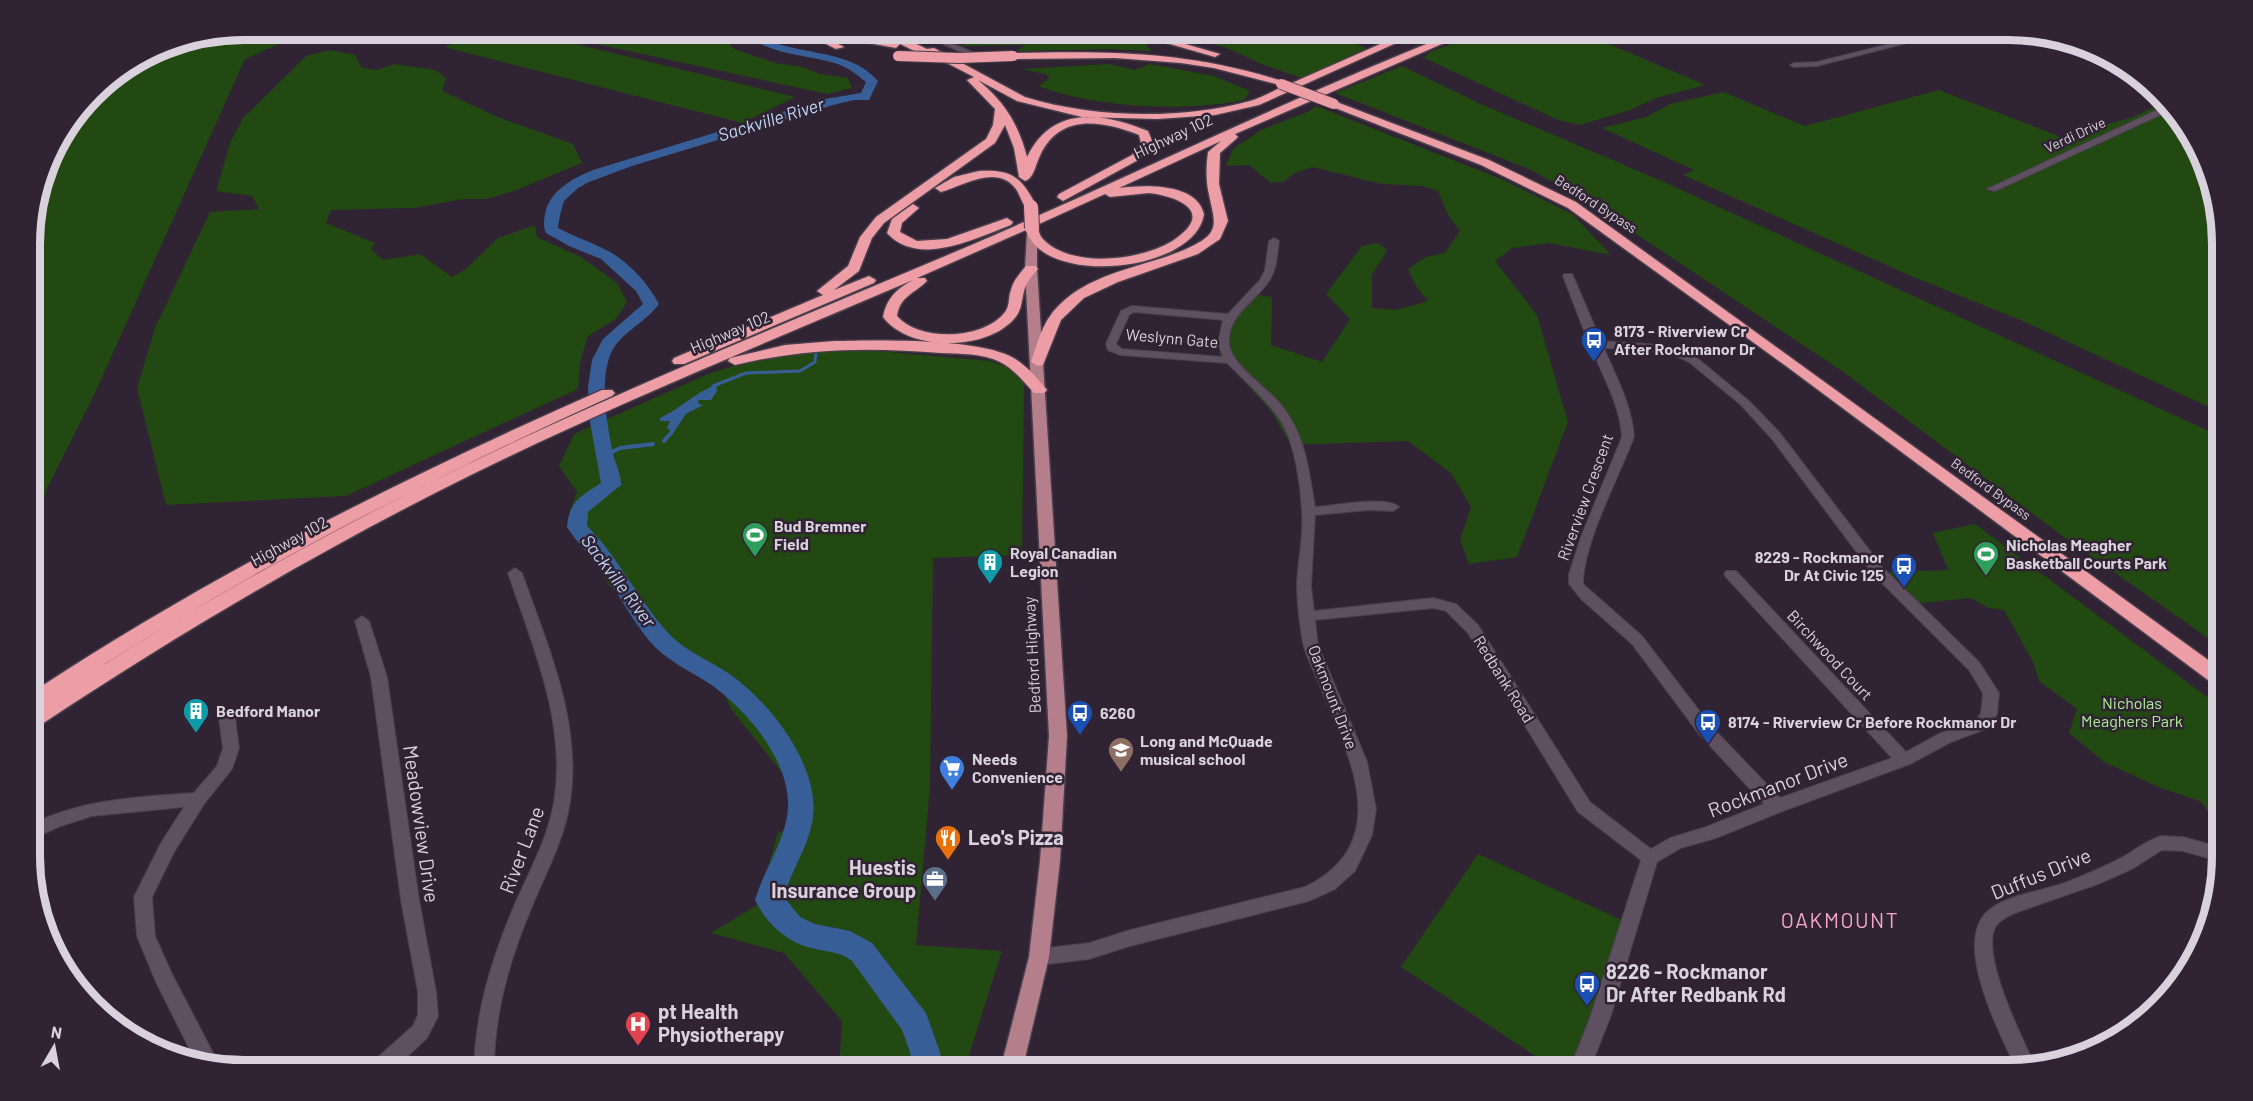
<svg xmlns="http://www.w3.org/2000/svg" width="2253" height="1101" viewBox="0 0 2253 1101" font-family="Barlow,sans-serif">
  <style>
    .green { fill: #234912 }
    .water { fill: #375e96 }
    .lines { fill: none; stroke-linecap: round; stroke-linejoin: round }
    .stream-far1 { stroke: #375e96; stroke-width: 3 }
    .stream { stroke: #375e96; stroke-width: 4 }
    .river { fill: #375e96; fill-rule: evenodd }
    .minor-casing { stroke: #493f4c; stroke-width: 2 }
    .primary-casing { stroke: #493f4c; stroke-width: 3 }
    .motorway-casing { stroke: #493f4c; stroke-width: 3 }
    .minor { fill: #5e5061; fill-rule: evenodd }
    .primary { fill: #b47e8a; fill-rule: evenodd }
    .motorway { fill: #ed9da5; fill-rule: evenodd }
    .motorway-bridge-far1-casing { stroke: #493f4c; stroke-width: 12; stroke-linecap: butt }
    .motorway-bridge-casing { stroke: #493f4c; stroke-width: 16; stroke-linecap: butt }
    .motorway-bridge-far1 { stroke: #ed9da5; stroke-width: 10 }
    .motorway-bridge { stroke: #ed9da5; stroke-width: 14 }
    .labels { text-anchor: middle; stroke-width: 5; stroke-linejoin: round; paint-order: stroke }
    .far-street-label { font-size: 14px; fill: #d9d1db; stroke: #302333 }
    .street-label { font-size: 16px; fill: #d9d1db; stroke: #302333 }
    .poi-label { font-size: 16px; font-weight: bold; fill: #d9d1db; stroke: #302333; text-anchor: start }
    .park-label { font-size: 16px; fill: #acec95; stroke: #302333 }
    .water-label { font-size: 18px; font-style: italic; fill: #c0d6f8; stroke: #302333 }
    .near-street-label { font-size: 20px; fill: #d9d1db; stroke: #302333 }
    .near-poi-label { font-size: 20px; font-weight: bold; fill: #d9d1db; stroke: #302333; text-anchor: start }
    .near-neighbourhood-label { font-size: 21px; letter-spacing: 1.5px; fill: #f4a7cb; stroke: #302333 }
    .rim { fill: none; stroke: #d9d1db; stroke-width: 8 }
  </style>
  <rect width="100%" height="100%" fill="#302333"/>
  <g class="green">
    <polygon points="245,30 299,30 306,32 245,59 95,393 46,490 31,551 30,230 52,149 103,83 163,46"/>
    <polygon points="385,30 471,30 437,43 381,34"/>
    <polygon points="490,30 518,30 795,97 742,123 444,47"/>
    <polygon points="550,30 717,30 734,49 775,63 803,67 820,74 848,78 852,88 827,94 573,39"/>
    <polygon points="968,30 1100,30 1141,38 1151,51 1108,49 1017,51 1025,45 961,46 975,36 974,32"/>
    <polygon points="1154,30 1323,30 1370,50 1304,79 1259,63 1225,47"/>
    <polygon points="1489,30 1576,30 1705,85 1656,98 1630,110 1580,125 1558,120 1424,58 1430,52"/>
    <polygon points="329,50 355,55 362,68 377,70 394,64 435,70 446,78 442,91 500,118 573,144 582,163 514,191 487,199 462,199 415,208 331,210 326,223 375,243 371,249 383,260 420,254 452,277 467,268 498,238 535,225 537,237 581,257 617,283 627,302 616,319 588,336 580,363 578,389 346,496 166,505 137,388 155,328 210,212 259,209 252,196 216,191 230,143 243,118 306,56"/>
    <path d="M 1109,64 L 1135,70 L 1150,64 L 1214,76 L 1250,91 L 1244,100 C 1184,112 1096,108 1038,86 L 1050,78 L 1045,74 L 1022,69 Z"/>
    <polygon points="1402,66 1481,104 1664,182 2222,437 2222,648 2060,534 1842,371 1582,198 1529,169 1335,93"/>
    <polygon points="1939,90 2061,137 2133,117 2165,102 2179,114 2221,217 2222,413 2025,322 1911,276 1683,175 1694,170 1602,128 1646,117 1670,104 1723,92 1805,126"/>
    <polygon points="1316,106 1506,181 1572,214 1611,255 1549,243 1512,248 1495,261 1537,315 1568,422 1517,557 1469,564 1460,540 1471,507 1451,473 1408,441 1291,445 1271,411 1219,354 1225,323 1248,293 1272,297 1271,345 1322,362 1350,319 1326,294 1362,246 1378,243 1387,250 1372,275 1372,308 1396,310 1428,301 1416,286 1408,269 1426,257 1445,253 1460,231 1448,215 1438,191 1423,186 1381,184 1313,167 1295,173 1283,182 1271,183 1249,165 1226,166 1233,149 1261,130 1310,111"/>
    <polygon points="876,351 991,361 1011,369 1024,383 1022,555 933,558 930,787 916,945 1002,951 964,1071 839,1071 842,1021 784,953 711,933 757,905 778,833 799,825 797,807 784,775 731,709 719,681 682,656 632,602 610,587 588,550 570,511 577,492 559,466 574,434 708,374 752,360 797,352"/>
    <polygon points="1975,524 2223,709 2223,839 2202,802 2161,788 2104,762 2069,733 2077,709 2039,681 2033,662 2004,610 1989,608 1971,598 1904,605 1872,573 1948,570 1933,533"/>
    <polygon points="1478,854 1628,923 1571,1071 1558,1071 1401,967"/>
  </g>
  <path class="water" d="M 716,385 L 717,391 L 711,400 L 698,400 L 699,404 L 703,405 L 686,414 L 672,435 L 669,435 L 670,430 L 667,428 L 670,421 L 660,421 L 660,418 C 682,408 692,394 716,385 Z"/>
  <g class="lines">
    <polyline class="stream-far1" points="713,386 746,373 800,371 815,362 816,353"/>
    <g class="stream">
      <polyline points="664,441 671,433"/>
      <polyline points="604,456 620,448 653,444"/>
    </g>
    <path class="river" d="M 740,30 C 761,30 762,39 779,44 C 812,55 853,52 878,81 L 869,100 L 854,100 L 833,105 L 632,166 L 589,182 L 578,188 L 564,201 L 560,215 L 558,228 C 575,237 594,243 610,252 C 630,263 649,285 659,304 C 647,321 623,332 613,349 C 598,376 607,425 613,454 C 616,465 621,474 621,485 L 588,512 L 587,526 C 620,559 640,603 670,635 C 687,652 711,661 731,675 C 770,703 819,765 813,816 C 810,845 791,870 784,897 L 800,917 L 815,924 L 850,931 L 872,943 L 926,1013 L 940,1052 L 943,1071 L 913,1071 L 910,1052 L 902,1030 L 852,961 C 839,951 826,952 811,948 C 785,941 767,924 755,900 C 764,869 787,839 788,806 C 789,760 748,712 713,686 C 694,673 673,664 656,648 C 636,628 620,596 604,573 C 592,557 577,543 567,527 C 569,501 581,496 601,483 L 589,416 L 588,387 L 592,360 L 603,339 L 643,304 L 636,291 L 601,259 L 569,246 L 546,233 C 543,227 544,221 545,214 C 550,190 572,179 593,170 L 825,99 L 861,93 L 866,82 C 857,75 849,68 838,64 C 806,54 765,55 740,30 Z"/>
    <g class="minor-casing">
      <g id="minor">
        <polygon points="912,30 922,30 972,52 965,54"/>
        <polygon points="1945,30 1958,30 1817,66 1794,67 1790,65 1794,63 1817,62"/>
        <polygon points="2168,105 2173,109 1995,191 1987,189"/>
        <path d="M 1274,238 L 1279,241 C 1277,255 1277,269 1269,281 C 1256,301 1229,314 1229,341 C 1228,364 1270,389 1283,407 C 1306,437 1309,472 1315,507 C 1332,506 1388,495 1399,507 L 1393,511 L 1369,510 L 1315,515 L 1311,586 L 1314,611 L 1433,598 L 1456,604 L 1478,625 L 1590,802 L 1651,849 L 1670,838 L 1706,827 L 1764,804 L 1699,734 L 1632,644 L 1581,599 L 1569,584 L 1569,574 L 1581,537 L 1622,437 C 1620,404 1602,375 1590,345 C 1581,324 1572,299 1563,276 L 1564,274 L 1572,274 L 1573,276 L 1601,341 L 1649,344 L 1681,350 L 1697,358 L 1749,401 L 1780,433 L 1883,568 L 1979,662 L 1999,693 L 1997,714 L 1988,728 L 1951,742 L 1910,764 L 1783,811 L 1716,838 L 1681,848 L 1657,862 L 1611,1015 L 1589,1071 L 1569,1071 L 1591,1015 L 1641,860 L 1578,812 L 1468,633 L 1446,611 L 1433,608 L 1315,620 L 1318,645 L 1367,762 L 1376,809 L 1372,835 L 1355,871 L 1335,889 L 1309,901 L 1130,946 L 1089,959 L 1039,965 L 1032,963 L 1030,957 L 1032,951 L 1039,949 L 1089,943 L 1130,930 L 1305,887 C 1398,842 1347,752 1318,681 C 1313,669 1306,656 1303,643 C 1300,625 1297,603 1297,584 C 1298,560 1304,536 1302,512 C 1301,486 1295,445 1282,423 C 1268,401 1246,382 1227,363 L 1120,355 L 1108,350 L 1106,344 L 1121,311 L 1132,306 L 1228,314 L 1260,280 L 1265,270 L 1269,241 ZM 1134,312 L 1223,320 L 1218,343 L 1223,357 L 1122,349 L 1116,344 L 1129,315 ZM 1604,348 L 1649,350 L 1674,355 L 1689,362 L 1741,405 L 1772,439 L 1873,574 L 1969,670 L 1983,693 L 1981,713 L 1976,720 L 1939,734 L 1906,752 L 1736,571 L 1726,571 L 1724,574 L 1726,577 L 1892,758 L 1780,798 L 1711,726 L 1642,636 L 1583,584 C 1583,543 1619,477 1634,437 C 1632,405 1616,377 1604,348 Z"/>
        <path d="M 515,568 L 522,573 C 548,647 582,722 570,802 C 565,837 547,871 533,904 C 510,958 494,1012 494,1071 L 474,1071 C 475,1012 492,958 515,904 C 529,872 548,838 554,802 C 567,723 533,647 508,573 Z"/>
        <polygon points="362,616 369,621 387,677 419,900 436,992 438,1016 427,1038 392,1071 363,1071 366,1064 377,1058 413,1026 418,1015 418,992 401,900 371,677 355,621"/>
        <path d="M 227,712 L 232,714 L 235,718 L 239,748 L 232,769 L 204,804 L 174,852 L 152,897 L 155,936 L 171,972 L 214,1055 L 216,1064 L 195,1060 L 156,982 L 137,936 L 134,897 L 161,843 L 184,807 L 92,816 L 58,827 L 32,839 L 32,824 C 83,799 137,797 194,793 L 217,766 L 223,748 L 219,718 L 222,714 Z"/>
        <path d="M 2161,836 L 2183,837 L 2223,848 L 2222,862 L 2183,851 L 2162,850 L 2132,869 L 2098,884 L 2015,913 C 2008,916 2000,920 1996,926 C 1979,953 2023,1039 2035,1066 L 2017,1071 C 2001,1034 1947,936 1993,907 C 2015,893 2043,891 2067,882 C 2085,875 2104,867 2121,858 C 2135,850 2146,841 2161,836 Z"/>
      </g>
    </g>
    <g class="primary-casing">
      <polygon id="primary" points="1032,230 1037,233 1037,269 1067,736 1060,861 1049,957 1022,1071 1000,1071 1029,957 1040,861 1049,736 1025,269 1027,233"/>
    </g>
    <g class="motorway-casing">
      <g id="motorway">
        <polygon points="798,30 811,30 844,47 836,49"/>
        <path d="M 822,30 L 836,30 L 897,42 L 874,30 L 887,30 L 927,49 L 934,48 L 1025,97 C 1092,118 1182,120 1250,101 C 1261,98 1273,91 1284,86 L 1214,68 L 1181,63 L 1115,58 L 1013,59 L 1008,56 L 1013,53 C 1110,51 1191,51 1285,82 L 1285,86 L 1412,30 L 1425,30 L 1259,105 L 1215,115 L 1157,119 L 1082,117 L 1017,101 L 978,80 C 1004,101 1019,125 1027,157 C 1052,105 1102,112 1148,131 L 1153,143 L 1140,159 L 1063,201 L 1057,197 L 1059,194 L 1132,155 L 1141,143 L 1139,135 C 1101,120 1058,113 1039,158 C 1035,166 1034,178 1025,181 L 1019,177 L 1014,148 L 1005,125 L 995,143 L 884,223 L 872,238 L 859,271 L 834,290 L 869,276 L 876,280 L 874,283 L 684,364 L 674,364 L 672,361 L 674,358 L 823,295 L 817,291 L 848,266 L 860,237 L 876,217 L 986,139 L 993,125 L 995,109 L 967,80 L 974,77 L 943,61 L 935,61 L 900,44 L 896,48 L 841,38 Z"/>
        <polygon points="1121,30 1137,30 1220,54 1215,57"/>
        <path d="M 1461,30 L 1474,30 L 1235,134 L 1238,137 L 1236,139 L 1220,153 L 1219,184 L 1228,221 L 1220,239 L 1198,254 L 1118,282 L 1084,298 L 1061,320 L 1043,365 L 1038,366 L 1031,362 C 1036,347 1040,332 1048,319 C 1077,274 1139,269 1184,250 C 1223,233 1215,225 1208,190 C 1206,178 1206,165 1208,152 L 1221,141 L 1119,188 C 1144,185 1196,182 1204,214 C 1196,272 1044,288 1026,230 L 917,278 L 925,278 L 927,281 C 914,294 900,296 897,316 C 919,342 984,340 1005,312 C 1010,306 1008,297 1011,290 C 1013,281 1020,273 1026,266 L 1036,266 L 1038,269 C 1033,275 1027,281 1025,288 C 1021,300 1023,309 1014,319 C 986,351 909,352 883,317 C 886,299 897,288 913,280 C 752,349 590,414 435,493 C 298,563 167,641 39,726 L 32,729 L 32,711 L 33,710 L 32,710 L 31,693 C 212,574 404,477 602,390 L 612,390 L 615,393 L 612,396 C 438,475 269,561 106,663 L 100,667 C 204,601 312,541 423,486 C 601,397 786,324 969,246 C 1134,175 1294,96 1461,30 ZM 1149,193 C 1175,196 1214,210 1178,237 C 1147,261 1070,270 1042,238 C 1039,234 1039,230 1037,225 L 1105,194 L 1110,197 Z"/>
        <polygon points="1334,101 1489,160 1576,202 2222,670 2223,688 2216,686 1786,366 1568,208 1481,165 1330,106 1329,104"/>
        <path d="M 979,171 C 1013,169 1022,178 1037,207 L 1031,211 L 1027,210 C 1022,203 1020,195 1016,189 C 997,163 963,186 941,192 L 935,188 L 954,177 Z"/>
        <path d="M 913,204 L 919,208 L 902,223 L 900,232 L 917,241 L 947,239 L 1007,218 L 1013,222 L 1011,225 C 975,238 919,268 887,233 L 892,219 Z"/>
        <path d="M 835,341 C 878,340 973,338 1010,356 C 1024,363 1037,377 1047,390 L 1044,393 L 1034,393 C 1024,382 1014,369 1000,362 C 982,353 961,354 941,353 C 871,347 804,348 735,365 L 728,361 L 730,358 L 785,345 Z"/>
      </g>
    </g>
    <use href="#minor" class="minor"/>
    <use href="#primary" class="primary"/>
    <use href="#motorway" class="motorway"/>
    <g class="motorway-bridge-far1-casing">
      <g id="motorway-bridge-far1">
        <polyline points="898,56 959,58 1013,56"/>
        <polyline points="1281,84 1334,104"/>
      </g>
    </g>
    <g class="motorway-bridge-casing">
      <polyline id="motorway-bridge" points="1031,207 1032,228"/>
    </g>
    <use href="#motorway-bridge-far1" class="motorway-bridge-far1"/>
    <use href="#motorway-bridge" class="motorway-bridge"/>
  </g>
  <defs>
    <g id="bus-pin" transform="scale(1.35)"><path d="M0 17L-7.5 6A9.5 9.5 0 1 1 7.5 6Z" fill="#1a4fb4" stroke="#302333"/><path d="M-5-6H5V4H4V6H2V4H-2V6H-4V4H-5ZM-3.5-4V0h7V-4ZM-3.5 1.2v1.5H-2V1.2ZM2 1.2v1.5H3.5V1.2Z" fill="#fff"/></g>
    <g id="stadium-pin" transform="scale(1.35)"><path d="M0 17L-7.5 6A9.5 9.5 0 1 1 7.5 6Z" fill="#2e9e5b" stroke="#302333"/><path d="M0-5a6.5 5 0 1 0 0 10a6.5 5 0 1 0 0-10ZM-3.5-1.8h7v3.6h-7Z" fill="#fff"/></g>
    <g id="building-pin" transform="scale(1.35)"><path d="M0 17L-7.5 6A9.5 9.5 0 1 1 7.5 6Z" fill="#0f9aa8" stroke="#302333"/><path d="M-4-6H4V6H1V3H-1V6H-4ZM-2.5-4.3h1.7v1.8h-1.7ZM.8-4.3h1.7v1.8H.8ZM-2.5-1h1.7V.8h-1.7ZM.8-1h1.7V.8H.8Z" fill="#fff"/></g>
    <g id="school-pin" transform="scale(1.35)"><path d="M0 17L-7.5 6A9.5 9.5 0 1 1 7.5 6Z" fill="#8d6e63" stroke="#302333"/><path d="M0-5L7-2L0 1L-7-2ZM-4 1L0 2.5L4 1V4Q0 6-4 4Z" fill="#fff"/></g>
    <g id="supermarket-pin" transform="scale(1.35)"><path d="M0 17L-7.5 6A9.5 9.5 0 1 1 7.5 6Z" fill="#3f7fe0" stroke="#302333"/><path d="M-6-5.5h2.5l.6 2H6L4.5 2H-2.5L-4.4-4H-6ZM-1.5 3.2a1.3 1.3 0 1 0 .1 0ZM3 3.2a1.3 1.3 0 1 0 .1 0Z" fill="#fff"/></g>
    <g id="restaurant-pin" transform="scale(1.35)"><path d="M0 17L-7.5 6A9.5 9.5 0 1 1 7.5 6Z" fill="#e8710a" stroke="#302333"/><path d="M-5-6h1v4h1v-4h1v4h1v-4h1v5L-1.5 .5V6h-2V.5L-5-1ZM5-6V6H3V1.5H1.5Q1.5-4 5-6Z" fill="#fff"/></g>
    <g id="office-pin" transform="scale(1.35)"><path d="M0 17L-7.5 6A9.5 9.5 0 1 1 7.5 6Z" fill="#5c6f8a" stroke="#302333"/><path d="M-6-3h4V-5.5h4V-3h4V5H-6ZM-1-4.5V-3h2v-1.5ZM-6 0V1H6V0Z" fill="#fff"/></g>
    <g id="hospital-pin" transform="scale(1.35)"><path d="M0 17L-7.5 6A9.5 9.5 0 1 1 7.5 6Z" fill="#e0444e" stroke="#302333"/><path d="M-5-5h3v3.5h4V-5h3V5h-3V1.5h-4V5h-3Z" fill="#fff"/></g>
  </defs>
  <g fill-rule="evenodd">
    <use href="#bus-pin" x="1594" y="340"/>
    <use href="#stadium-pin" x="755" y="535"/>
    <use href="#stadium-pin" x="1986" y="554"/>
    <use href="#building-pin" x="990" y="562"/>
    <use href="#bus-pin" x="1904" y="566"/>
    <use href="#building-pin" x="196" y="711"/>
    <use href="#bus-pin" x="1080" y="713"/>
    <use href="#bus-pin" x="1708" y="722"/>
    <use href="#school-pin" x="1121" y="750"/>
    <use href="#supermarket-pin" x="952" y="768"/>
    <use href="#restaurant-pin" x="948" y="838"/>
    <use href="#office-pin" x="935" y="879"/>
    <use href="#bus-pin" x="1587" y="984"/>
    <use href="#hospital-pin" x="638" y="1024"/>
  </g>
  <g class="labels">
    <g class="far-street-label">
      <text transform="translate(2075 135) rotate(-25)" y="5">Verdi Drive</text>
      <text transform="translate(1596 204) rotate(33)" y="5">Bedford Bypass</text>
      <text transform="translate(1991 489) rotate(36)" y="5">Bedford Bypass</text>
    </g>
    <g class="street-label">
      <text transform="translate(1173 136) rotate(-25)" y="6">Highway 102</text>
      <text transform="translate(730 332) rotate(-23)" y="6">Highway 102</text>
      <text transform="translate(1172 338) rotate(5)" y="6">Weslynn Gate</text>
      <text transform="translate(1585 497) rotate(-70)" y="6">Riverview Crescent</text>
      <text transform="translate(289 541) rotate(-29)" y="6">Highway 102</text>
      <text transform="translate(1032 655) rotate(-93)" y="6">Bedford Highway</text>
      <text transform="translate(1830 655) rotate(47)" y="6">Birchwood Court</text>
      <text transform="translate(1504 679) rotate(58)" y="6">Redbank Road</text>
      <text transform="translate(1333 697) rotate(69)" y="6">Oakmount Drive</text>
    </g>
    <g class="poi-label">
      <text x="1614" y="337">8173 - Riverview Cr<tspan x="1614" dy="18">After Rockmanor Dr</tspan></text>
      <text x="774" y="532">Bud Bremner<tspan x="774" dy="18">Field</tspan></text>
      <text x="2006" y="551">Nicholas Meagher<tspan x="2006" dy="18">Basketball Courts Park</tspan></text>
      <text x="1010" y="559">Royal Canadian<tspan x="1010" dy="18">Legion</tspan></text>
      <text x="1884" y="563" text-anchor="end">8229 - Rockmanor<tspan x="1884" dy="18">Dr At Civic 125</tspan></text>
      <text x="216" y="717">Bedford Manor</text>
      <text x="1100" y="719">6260</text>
      <text x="1728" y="728">8174 - Riverview Cr Before Rockmanor Dr</text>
      <text x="1140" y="747">Long and McQuade<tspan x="1140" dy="18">musical school</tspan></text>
      <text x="972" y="765">Needs<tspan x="972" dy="18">Convenience</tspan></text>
    </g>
    <g class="park-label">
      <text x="2132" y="709">Nicholas<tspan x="2132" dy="18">Meaghers Park</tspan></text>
    </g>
    <g class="water-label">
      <text transform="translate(771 120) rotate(-17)" y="6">Sackville River</text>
      <text transform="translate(618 581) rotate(53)" y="6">Sackville River</text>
    </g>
    <g class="near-street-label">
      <text transform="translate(1778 785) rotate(-21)" y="7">Rockmanor Drive</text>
      <text transform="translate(421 824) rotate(82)" y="7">Meadowview Drive</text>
      <text transform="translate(522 850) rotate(-69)" y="7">River Lane</text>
      <text transform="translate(2041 874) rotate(-22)" y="7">Duffus Drive</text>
    </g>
    <g class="near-poi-label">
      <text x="968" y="845">Leo's Pizza</text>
      <text x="916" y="875" text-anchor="end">Huestis<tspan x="916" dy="23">Insurance Group</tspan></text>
      <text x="1606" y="979">8226 - Rockmanor<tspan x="1606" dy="23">Dr After Redbank Rd</tspan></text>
      <text x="658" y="1019">pt Health<tspan x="658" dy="23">Physiotherapy</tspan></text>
    </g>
    <g class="near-neighbourhood-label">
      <text x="1840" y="928">OAKMOUNT</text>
    </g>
  </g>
  <path d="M0 0H2253V1101H0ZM244 40H2008A204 204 0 0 1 2212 244V856A204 204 0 0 1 2008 1060H244A204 204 0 0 1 40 856V244A204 204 0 0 1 244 40Z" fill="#302333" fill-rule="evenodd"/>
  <path class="rim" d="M244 40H2008A204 204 0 0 1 2212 244V856A204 204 0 0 1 2008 1060H244A204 204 0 0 1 40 856V244A204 204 0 0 1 244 40Z"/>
  <g transform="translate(54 1047) rotate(10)" stroke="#302333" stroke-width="4.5" paint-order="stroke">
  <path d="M0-4.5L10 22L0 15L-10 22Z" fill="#d9d1db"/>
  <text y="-9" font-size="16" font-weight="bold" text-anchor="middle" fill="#d9d1db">N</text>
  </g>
</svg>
